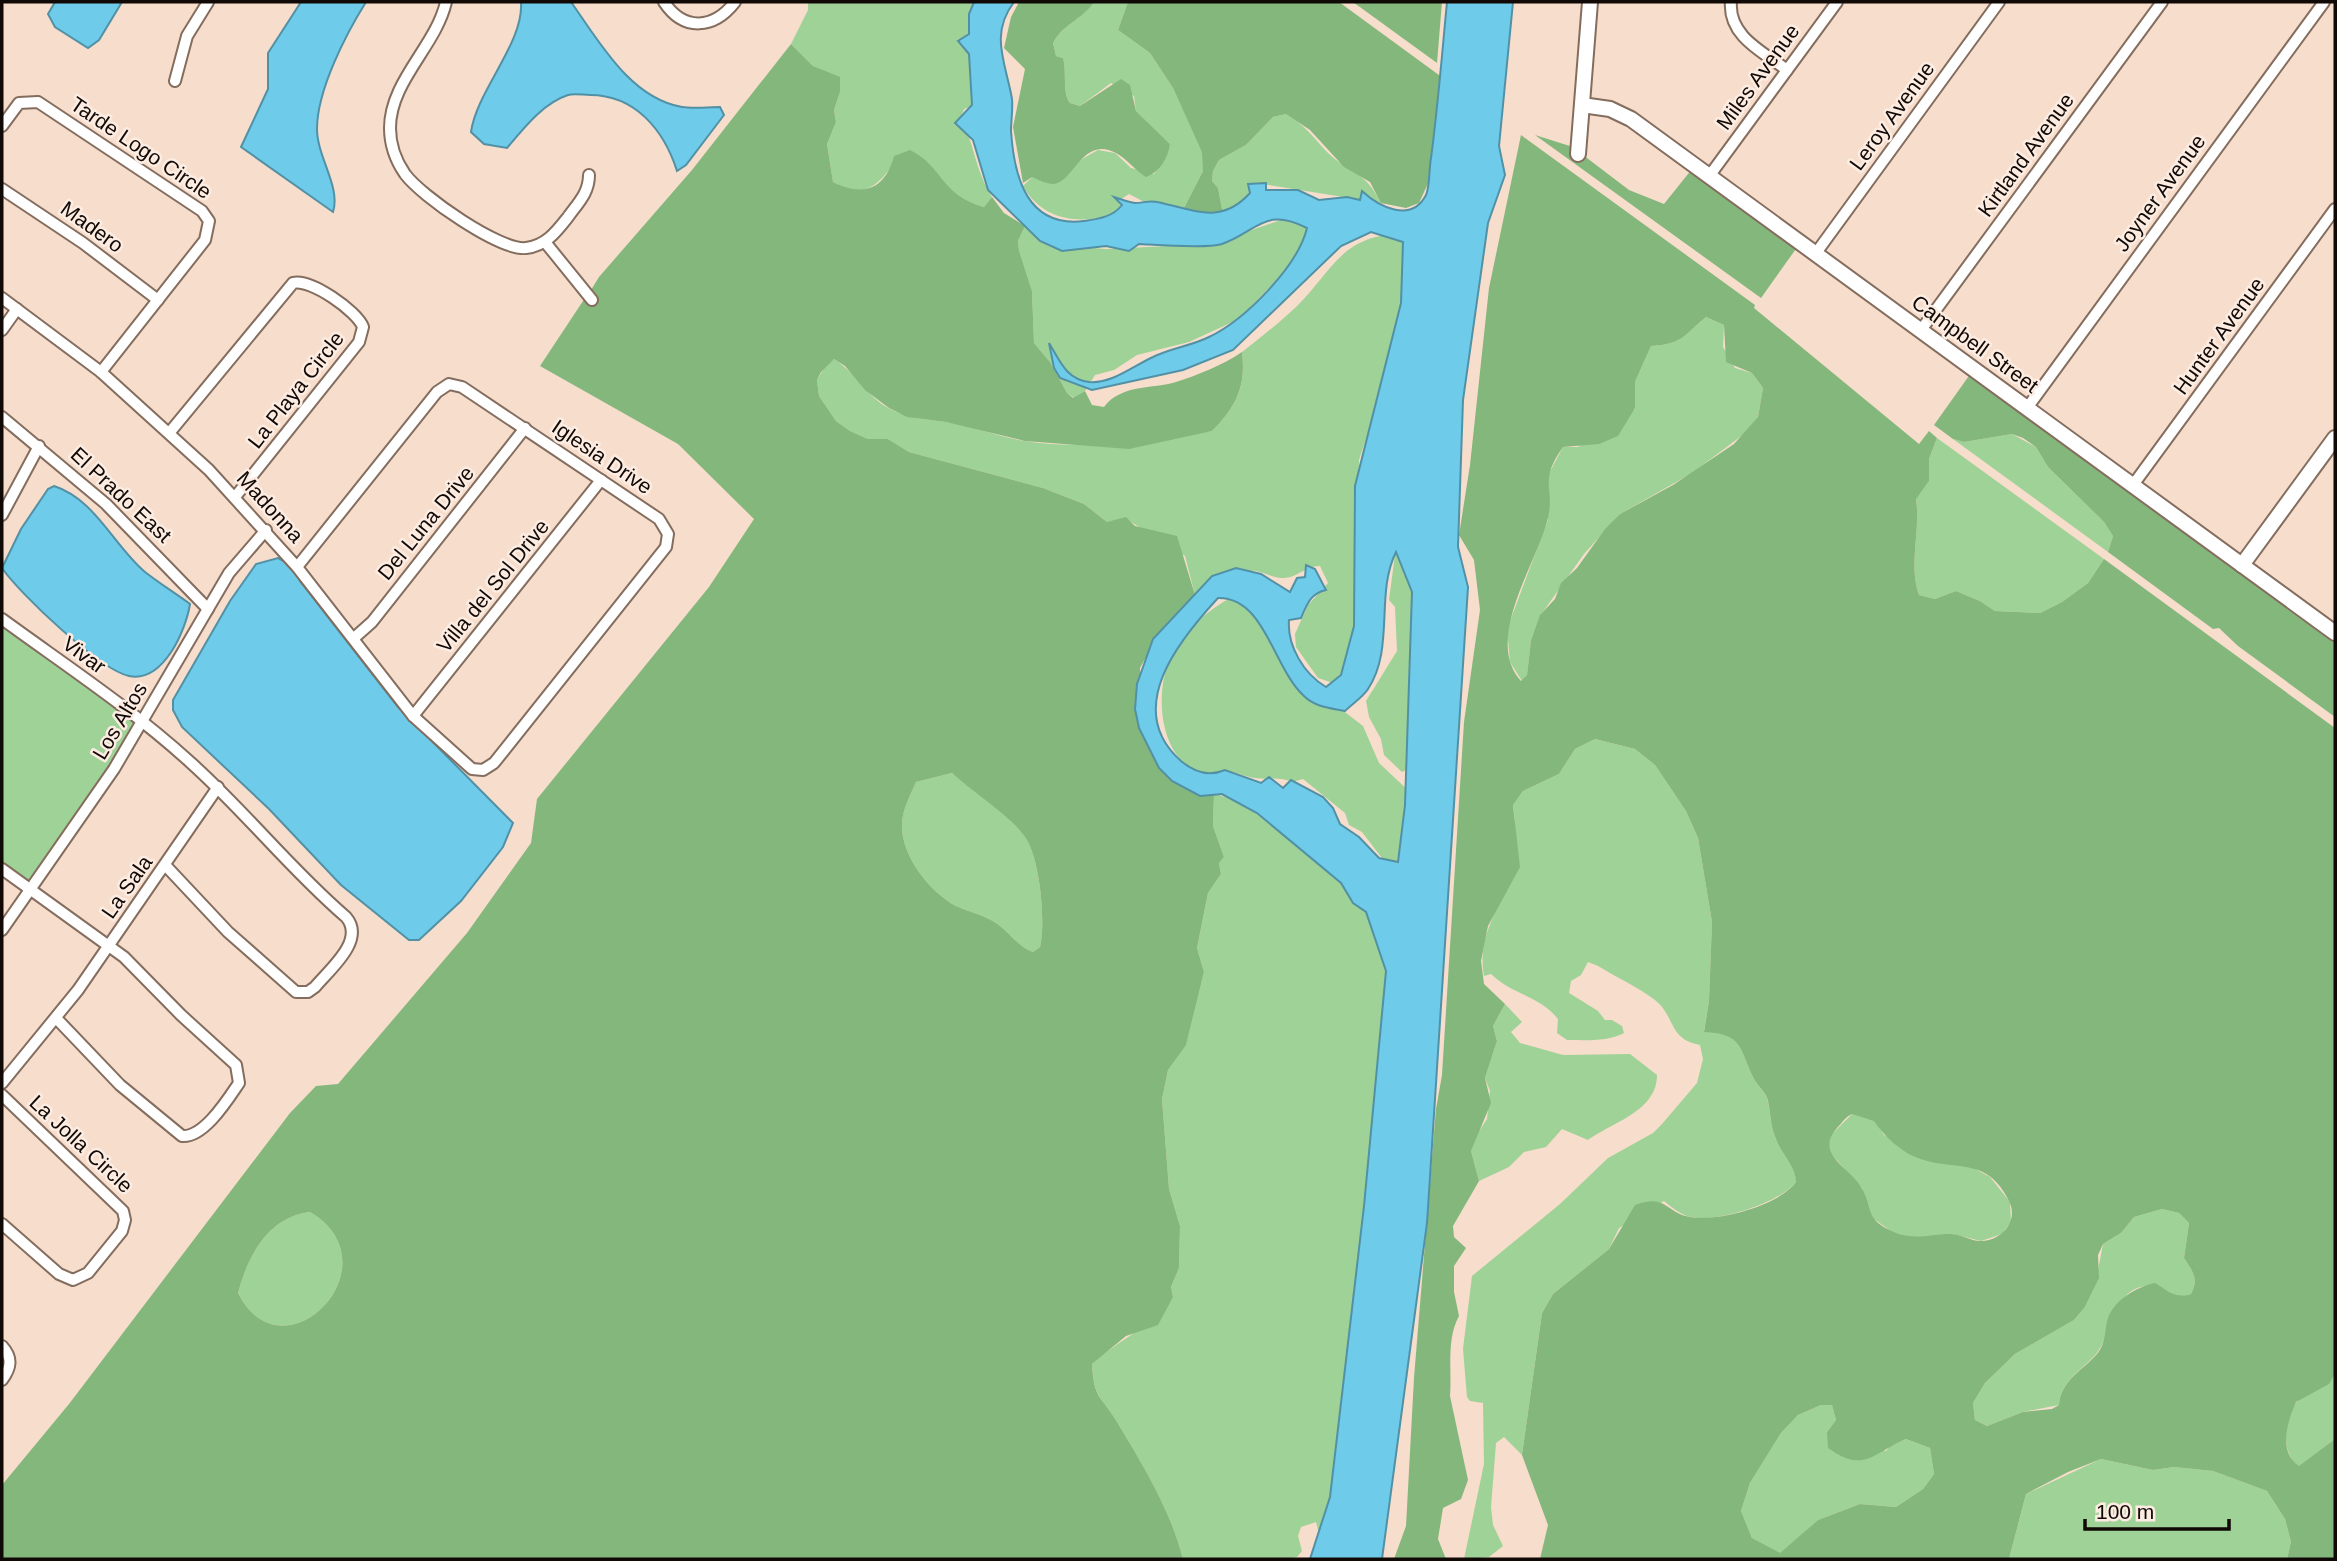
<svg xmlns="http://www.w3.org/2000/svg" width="2337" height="1561" viewBox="0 0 2337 1561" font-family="Arial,sans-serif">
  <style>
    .green { fill: #9fd297 }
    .forest { fill: #84b77c; fill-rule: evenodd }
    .water { fill: #6ecbea; stroke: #5291a5; stroke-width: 2; fill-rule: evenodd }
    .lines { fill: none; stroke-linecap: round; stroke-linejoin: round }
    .street-casing { stroke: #846d5e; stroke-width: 14 }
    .secondary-casing { stroke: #846d5e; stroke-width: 18 }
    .street { stroke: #fff; stroke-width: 10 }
    .secondary { stroke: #fff; stroke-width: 14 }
    .labels { text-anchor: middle; stroke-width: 5; stroke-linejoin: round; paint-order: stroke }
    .street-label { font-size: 21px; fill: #110905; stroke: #fcece2 }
  </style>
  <rect width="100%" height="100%" fill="#f7ddcb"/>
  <g class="green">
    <path d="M 808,2 L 980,2 L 968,26 L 977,104 L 964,109 L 961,117 C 974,144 976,172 992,197 L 984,207 C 962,200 946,191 935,170 L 891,167 C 873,192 860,196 833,182 L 827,144 L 836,122 L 834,110 L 840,92 L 840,78 L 813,66 L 791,44 L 808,10 Z"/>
    <path d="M 1094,2 L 1128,2 L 1118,30 L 1150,53 L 1173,88 L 1203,152 L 1203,171 L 1183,210 L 1165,203 L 1152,206 L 1129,194 L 1118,201 L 1124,210 C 1088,226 1044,224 1023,186 L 1032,177 L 1048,183 L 1068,173 L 1075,163 L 1098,150 L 1115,153 L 1131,168 L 1154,174 L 1165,159 L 1170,144 L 1136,111 L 1134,96 L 1111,83 L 1080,106 L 1070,103 C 1062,93 1067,72 1063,58 L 1056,56 L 1053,43 C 1063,25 1081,20 1094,2 Z"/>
    <path d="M 1286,114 C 1304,124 1312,136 1326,151 C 1349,174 1364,169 1381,203 L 1256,183 L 1242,205 L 1223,214 L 1218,188 L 1212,181 L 1213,171 L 1219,160 L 1246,145 L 1273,117 Z"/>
    <polygon points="1284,219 1313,222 1316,239 1239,319 1189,342 1137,355 1114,370 1095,375 1085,391 1074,398 1067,393 1050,362 1034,343 1032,291 1019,252 1018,241 1025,226 1068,246 1106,249 1211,244"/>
    <path d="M 1397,234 L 1412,241 L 1396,348 L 1359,460 L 1359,592 L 1354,616 L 1355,652 L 1344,674 L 1333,683 L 1318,678 L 1296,647 L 1295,634 L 1308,605 L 1328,583 L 1320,566 C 1305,566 1297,578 1283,578 C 1274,578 1265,573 1256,571 C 1234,569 1214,585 1195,595 L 1185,556 L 1128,520 L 1107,522 L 1084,504 L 1043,488 L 909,452 L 888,439 L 868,439 L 850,431 L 836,421 L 819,396 L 817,380 L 826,365 L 834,359 C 855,372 867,397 890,409 C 909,419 926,419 946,422 C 973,426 998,437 1025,441 C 1086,451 1151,438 1212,431 C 1237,406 1246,387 1242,352 C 1260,338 1279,323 1296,307 C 1332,272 1340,237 1397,234 Z"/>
    <path d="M 1706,317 L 1724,325 L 1723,347 L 1735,368 L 1752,373 L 1763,388 L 1758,417 L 1748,431 L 1692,473 L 1620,514 L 1584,554 L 1540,616 L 1531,640 L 1527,675 L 1522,681 L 1510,662 L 1507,629 L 1548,520 L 1547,477 L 1563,447 L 1578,447 L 1635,409 L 1635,382 L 1651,346 C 1683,344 1683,336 1706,317 Z"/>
    <polygon points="2012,434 2036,447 2048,467 2104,522 2113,536 2108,552 1953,439 1964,442"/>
    <path d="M 1937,438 L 2104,559 L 2088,583 L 2062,602 L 2040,613 L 1995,611 L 1980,601 L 1956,591 L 1935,599 L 1919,595 C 1908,565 1921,530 1916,498 L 1929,481 L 1929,459 Z"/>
    <polygon points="1398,532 1413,575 1407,770 1402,772 1384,755 1381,739 1369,717 1366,701 1397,651 1395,607 1389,600"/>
    <path d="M 1232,597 L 1256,603 L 1277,645 L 1337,706 L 1363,726 L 1379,763 L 1412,794 L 1412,803 L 1403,818 L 1402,862 L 1388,866 L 1362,832 L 1349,825 L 1345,813 L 1303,779 L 1292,782 C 1279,776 1269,780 1255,778 C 1245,777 1233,770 1224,771 C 1212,772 1204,775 1193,769 C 1158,751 1155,688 1171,657 C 1185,630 1206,611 1232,597 Z"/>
    <polygon points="2,613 152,720 35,891 2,868"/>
    <path d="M 1595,739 L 1635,749 L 1655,765 L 1686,811 L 1698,838 L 1712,922 L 1709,1001 L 1704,1031 C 1745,1035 1739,1049 1754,1079 C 1758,1086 1767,1094 1768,1102 C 1771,1115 1770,1125 1776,1139 C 1782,1153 1797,1166 1796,1182 C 1780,1203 1712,1225 1687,1216 C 1679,1213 1671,1207 1664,1201 L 1619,1228 L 1609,1249 L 1553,1294 L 1542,1313 L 1522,1455 L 1504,1437 L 1496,1443 L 1491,1507 L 1493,1525 L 1503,1546 L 1489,1557 L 1464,1559 L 1484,1464 L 1483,1403 L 1470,1401 L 1467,1397 L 1463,1349 L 1472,1276 L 1560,1204 L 1608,1158 L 1653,1133 L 1662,1124 L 1697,1083 L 1703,1059 L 1700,1045 C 1668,1039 1676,1017 1655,1000 C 1638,987 1616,977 1598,966 L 1588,962 L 1581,975 L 1571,981 L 1569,993 L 1598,1011 L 1605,1020 L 1612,1020 L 1622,1026 L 1624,1033 C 1607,1042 1585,1040 1567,1040 L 1557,1033 L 1558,1019 C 1540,996 1511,994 1491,974 L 1484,976 C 1478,943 1492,920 1505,890 C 1514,873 1517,824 1513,805 L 1523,791 L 1559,774 L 1575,749 Z"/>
    <path d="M 952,773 C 973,792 1011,816 1025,837 C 1040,858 1046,922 1040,947 L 1033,952 C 1016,946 1007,928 991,920 C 980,914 967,911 956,906 C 929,892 900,854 902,823 C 903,808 910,796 916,782 Z"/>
    <path d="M 1214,794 C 1279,809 1326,858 1365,910 C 1375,924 1381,943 1388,959 L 1362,1287 C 1340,1333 1356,1337 1354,1381 C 1351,1434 1333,1488 1320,1538 L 1316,1522 L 1301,1527 L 1298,1536 L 1302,1551 L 1297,1557 L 1289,1559 L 1183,1559 C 1171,1511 1143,1465 1117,1422 C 1101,1395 1094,1399 1092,1364 C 1118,1340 1152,1327 1173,1297 L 1171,1287 L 1179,1268 L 1180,1226 L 1169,1189 L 1162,1099 L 1168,1070 L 1186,1044 L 1204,972 L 1197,948 L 1208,893 L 1221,874 L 1219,863 L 1224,857 L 1213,826 Z"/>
    <path d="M 1505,1004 L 1522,1022 L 1511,1032 L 1520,1043 L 1563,1055 L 1630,1054 L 1657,1075 C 1657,1111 1613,1122 1588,1140 L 1562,1129 L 1546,1147 L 1524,1152 L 1509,1167 L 1479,1181 L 1471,1151 L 1472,1142 L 1487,1119 L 1490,1091 L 1485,1078 L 1497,1041 L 1493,1026 Z"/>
    <polygon points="1852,1114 1867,1116 1875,1121 1884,1135 1939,1163 1968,1165 1990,1177 2010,1202 2011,1222 2002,1234 1981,1241 1953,1234 1912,1239 1891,1231 1871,1217 1862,1188 1832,1155 1828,1146 1829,1137"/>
    <path d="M 2162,1209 L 2179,1213 L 2189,1223 L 2184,1258 C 2193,1272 2199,1279 2191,1294 L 2181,1297 C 2170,1294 2158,1284 2145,1286 C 2113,1290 2113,1334 2096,1354 C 2081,1371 2061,1380 2059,1405 L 2023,1412 L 1987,1426 L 1975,1420 L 1973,1403 L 1985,1383 L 2015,1354 L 2074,1320 L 2085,1307 L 2095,1286 L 2103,1244 L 2121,1233 L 2134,1217 Z"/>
    <path d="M 310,1212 C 398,1264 284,1383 238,1293 C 248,1256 268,1217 310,1212 Z"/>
    <path d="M 2335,1374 L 2335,1439 L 2299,1467 C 2282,1454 2282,1421 2295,1404 C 2306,1391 2325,1390 2335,1374 Z"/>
    <polygon points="1821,1405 1832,1405 1836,1420 1827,1432 1886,1451 1890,1446 1906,1439 1930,1448 1934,1474 1923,1489 1896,1507 1860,1504 1818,1520 1780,1554 1752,1538 1741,1511 1750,1483 1781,1433 1798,1415"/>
    <polygon points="2101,1459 2153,1470 2174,1467 2213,1471 2267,1491 2285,1519 2291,1542 2287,1559 2009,1559 2026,1494"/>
  </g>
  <g class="forest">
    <path d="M 1019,2 L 1094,2 C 1082,20 1063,24 1053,43 L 1056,56 L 1063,58 C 1067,72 1062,93 1070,103 L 1080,106 L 1121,79 L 1130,85 L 1136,111 L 1170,144 C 1168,158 1160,172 1146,177 C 1135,170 1127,159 1116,153 C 1082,135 1074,183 1053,184 C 1047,184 1038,180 1032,177 L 1023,183 L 1013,127 L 1025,69 L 1004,48 L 1011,17 Z"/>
    <polygon points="1128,2 1339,2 1443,78 1436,166 1419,203 1406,208 1381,203 1370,182 1344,167 1310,130 1286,114 1273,117 1246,145 1219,160 1213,171 1212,181 1218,188 1223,214 1207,219 1183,210 1203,171 1202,152 1173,88 1150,53 1118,30"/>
    <polygon points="1353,2 1442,2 1437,63"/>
    <path d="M 791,44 L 813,66 L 840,77 L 840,92 L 834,110 L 836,122 L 827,144 L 833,182 C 863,197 885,190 894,156 L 910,150 C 945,168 939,194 984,207 L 992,197 L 1004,213 L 1025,226 L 1018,241 L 1019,251 L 1032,291 L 1034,343 L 1050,362 L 1067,393 L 1073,398 L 1085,391 L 1092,405 L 1104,407 C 1121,384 1153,389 1176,382 C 1198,375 1223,365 1242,352 C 1246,386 1237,406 1212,431 L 1129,449 L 1025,441 L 946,422 L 907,417 L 889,408 L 865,390 L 845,366 L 834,359 L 821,372 L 817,380 L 819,396 L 836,421 L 850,431 L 868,439 L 888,439 L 909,452 L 1043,488 L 1084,504 L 1107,522 L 1126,517 L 1135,526 L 1177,536 L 1195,595 L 1158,635 L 1140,668 L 1142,733 L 1214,794 L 1213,826 L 1224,857 L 1219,863 L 1221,874 L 1208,893 L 1197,948 L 1204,972 L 1186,1045 L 1168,1070 L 1162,1099 L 1169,1189 L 1180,1226 L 1179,1268 L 1171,1287 L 1173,1297 L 1158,1325 L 1126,1336 L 1092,1364 C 1094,1400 1101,1395 1117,1422 C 1143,1465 1171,1511 1183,1559 L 2,1559 L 2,1485 L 69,1404 L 290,1113 L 316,1086 L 338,1084 L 467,933 L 531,843 L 537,799 L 709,587 L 754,519 L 678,444 L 540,366 L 585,298 L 592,307 L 599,301 L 591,290 L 599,277 L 692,170 ZM 952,773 C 972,792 1011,816 1025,837 C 1040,858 1046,922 1040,947 L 1033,952 C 1016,946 1007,928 991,920 C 980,914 967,911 956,906 C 929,892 900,854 902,823 C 903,808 910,796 916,782 ZM 310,1212 C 398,1264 284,1383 238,1293 C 248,1256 268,1217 310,1212 Z"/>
    <path d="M 1521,135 L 1755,305 L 1754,308 L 1919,444 L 1929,431 L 1937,438 L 1929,459 L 1929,481 L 1916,499 C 1921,530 1908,565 1919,595 L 1935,599 L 1956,591 L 1980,601 L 1995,611 L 2040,613 L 2062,602 L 2088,583 L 2104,559 L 2335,728 L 2335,1374 L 2329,1384 L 2296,1402 C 2287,1422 2278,1452 2299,1466 L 2335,1439 L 2335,1559 L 2287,1559 L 2291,1542 L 2285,1519 L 2267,1491 L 2213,1471 L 2174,1467 L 2153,1470 L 2101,1459 L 2068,1472 L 2026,1494 L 2009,1559 L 1540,1559 L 1548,1525 L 1522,1455 L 1542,1313 L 1553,1294 L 1609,1249 L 1635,1205 C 1666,1193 1666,1213 1690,1217 C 1718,1222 1780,1205 1796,1182 C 1796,1166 1781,1153 1776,1139 C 1770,1125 1771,1115 1768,1101 C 1767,1094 1758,1086 1754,1079 C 1739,1049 1744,1034 1704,1032 L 1709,1001 L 1712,922 L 1698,838 L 1686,811 L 1655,765 L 1635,749 L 1595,739 L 1575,749 L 1559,774 L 1523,791 L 1513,805 L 1520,867 L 1488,926 L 1481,961 L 1484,984 L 1505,1004 L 1493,1026 L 1497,1041 L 1485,1078 L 1491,1103 L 1471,1151 L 1479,1181 L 1453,1226 L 1454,1237 L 1466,1248 L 1454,1266 L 1454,1292 L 1459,1316 C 1446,1339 1452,1371 1450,1396 L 1468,1480 L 1461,1499 L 1443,1508 L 1438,1539 L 1446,1559 L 1394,1559 L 1406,1526 L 1414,1378 L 1436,1109 L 1442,1075 L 1464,722 L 1480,610 L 1474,560 L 1459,535 L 1470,465 L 1489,288 ZM 1706,317 L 1724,325 L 1726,362 L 1752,373 L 1763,388 L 1758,417 L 1734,444 L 1673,485 L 1620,514 L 1605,529 L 1577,568 L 1561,583 L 1555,599 L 1540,615 L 1531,640 L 1527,675 L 1521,681 C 1483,639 1537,564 1548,518 C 1555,487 1538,482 1563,447 L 1599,444 L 1618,436 L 1635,408 L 1635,382 L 1651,346 C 1683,344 1683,336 1706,317 ZM 1852,1114 L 1874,1121 C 1884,1136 1901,1152 1918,1158 C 1954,1172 1987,1155 2009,1201 C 2019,1221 2002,1240 1982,1241 C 1972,1242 1961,1234 1951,1234 C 1930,1234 1914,1241 1894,1232 C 1863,1219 1874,1208 1861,1187 C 1849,1167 1814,1154 1837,1128 C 1842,1123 1845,1117 1852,1114 ZM 2162,1209 L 2179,1213 L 2189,1223 L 2184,1258 C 2193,1272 2199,1279 2191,1294 C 2176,1299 2168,1291 2155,1283 C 2137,1287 2115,1299 2108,1318 C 2104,1330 2107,1342 2097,1354 C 2082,1371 2061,1380 2059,1405 L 2052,1409 L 2023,1412 L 1987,1426 L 1975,1420 L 1973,1403 L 1985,1383 L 2015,1354 L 2074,1320 L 2085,1307 L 2099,1278 L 2098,1255 L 2103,1244 L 2121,1233 L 2134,1217 ZM 1821,1405 L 1832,1405 L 1836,1420 L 1827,1432 L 1828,1448 C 1864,1474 1873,1453 1906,1439 L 1930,1448 L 1934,1474 L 1923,1489 L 1896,1507 L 1860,1504 L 1818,1520 L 1780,1553 L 1752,1538 L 1741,1511 L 1750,1483 L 1781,1433 L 1798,1415 Z"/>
    <polygon points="1535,135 1573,147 1573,158 1583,160 1583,155 1629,190 1664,204 1692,169 1798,246 1761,298"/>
    <polygon points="1971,373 2335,639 2335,717 2238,646 2219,628 2213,629 2108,552 2113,536 2104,522 2048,467 2036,447 2023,438 2012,434 1964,442 1953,439 1934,425"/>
  </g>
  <g class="water">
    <polygon points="55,2 122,2 99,40 88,48 55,27 48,14"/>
    <path d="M 301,2 L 366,2 C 346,34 317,90 317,129 C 317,157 341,187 333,212 L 241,147 L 268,89 L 268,53 Z"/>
    <path d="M 521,2 L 571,2 C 599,41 630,98 682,107 C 694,109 708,107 720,107 L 724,115 L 686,165 L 677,171 C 664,130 635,95 590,95 C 583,95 574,93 568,95 C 543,103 523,129 507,148 L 484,144 L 471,132 C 477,90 524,43 521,2 Z"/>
    <path d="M 974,2 L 1014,2 C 989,35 1006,63 1012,99 C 1013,109 1011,121 1011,131 C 1014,177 1027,228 1084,221 C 1098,219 1113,217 1122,205 L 1114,197 C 1121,199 1128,202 1135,203 C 1143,203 1150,200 1157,202 C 1193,209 1220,226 1250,193 L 1248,184 L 1266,183 L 1266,190 L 1298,190 L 1319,200 L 1347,197 L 1360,200 L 1362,191 C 1378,206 1411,224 1426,195 C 1430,186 1429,168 1431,158 C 1438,106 1442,54 1447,2 L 1513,2 L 1499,146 L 1505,175 L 1488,223 L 1463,400 L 1458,547 L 1468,587 L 1427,1223 L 1382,1559 L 1310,1559 L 1330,1497 L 1364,1206 L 1386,971 L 1366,912 L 1353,903 L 1341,883 L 1257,813 L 1222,794 L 1200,796 L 1172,781 L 1159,768 L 1139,728 L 1135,709 L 1137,684 L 1153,639 L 1212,576 L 1236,568 L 1261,574 L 1290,592 L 1297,578 L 1305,577 L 1306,565 L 1315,569 L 1326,590 C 1311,593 1307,604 1301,618 L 1289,620 C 1287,646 1304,674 1326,687 L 1341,675 L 1354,626 L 1355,486 L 1401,303 L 1403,242 L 1371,232 L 1341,246 L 1233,350 L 1183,370 L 1092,390 L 1060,378 L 1054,368 L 1049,343 C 1060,361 1066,379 1089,382 C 1112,384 1133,366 1153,357 C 1171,348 1191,346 1209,337 C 1245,320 1298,266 1307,228 C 1264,206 1257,232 1222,244 C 1206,249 1158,245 1139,244 L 1129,251 L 1106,246 L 1062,251 L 1040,241 L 988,190 L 973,140 L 955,123 L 972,105 L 969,54 L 958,41 L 969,34 L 969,14 ZM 1396,552 L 1412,592 L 1405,805 L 1398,862 L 1379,858 L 1359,837 L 1340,824 L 1333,808 L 1323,797 L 1291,780 L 1283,788 L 1269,777 L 1261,783 L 1225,770 C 1209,777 1194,772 1181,761 C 1122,709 1180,639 1218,598 C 1265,597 1273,668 1304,696 C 1315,707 1330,708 1345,711 C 1352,704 1363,697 1368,689 C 1395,648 1375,594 1396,552 Z"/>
    <path d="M 54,486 C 95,499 114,546 145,572 C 159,583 175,593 190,604 C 186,629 164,683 129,676 C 100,670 19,593 2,568 L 21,529 L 48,489 Z"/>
    <polygon points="278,558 295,567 300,581 398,707 513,823 503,847 461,901 419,940 409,940 341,885 269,809 182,727 173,710 173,700 230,601 256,564"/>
  </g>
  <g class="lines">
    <g class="street-casing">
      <g id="street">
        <path d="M 446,2 C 436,46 390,81 390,128 C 390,145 396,161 405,174 C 421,196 500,251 526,248 C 546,246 557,231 568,217 C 578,203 589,193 589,175"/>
        <path d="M 664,2 C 684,32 714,29 735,2"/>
        <path d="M 1731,2 C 1728,36 1763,52 1787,70"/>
        <polyline points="175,81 187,36 208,2"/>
        <polyline points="2,126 19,103 38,102 202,211 209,221 205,240 101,372"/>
        <polyline points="1710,175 1837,2"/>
        <polyline points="2,189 83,243 158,300"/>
        <polyline points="545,242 592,300"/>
        <polyline points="1816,253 1999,2"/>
        <polyline points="2,298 101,372 209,470 297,567 413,716 472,769 483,770 494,763 666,547 668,534 659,519 462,387 449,384 437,392 297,567"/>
        <polyline points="2,330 17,309"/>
        <polyline points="1921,330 2162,2"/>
        <polyline points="2027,408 2324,2"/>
        <polyline points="2,417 106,504 208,609"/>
        <path d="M 170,432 L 293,283 C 310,278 357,311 363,327 L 359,342 L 235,497"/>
        <polyline points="2133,485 2335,209"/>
        <polyline points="2,515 39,446"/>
        <path d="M 2,619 C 65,665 132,709 190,762 C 245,811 290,869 346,917 C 366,940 330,969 315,987 L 308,992 L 296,992 L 228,932 L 166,866"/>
        <polyline points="354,638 372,622 525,428"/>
        <polyline points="413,716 601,480"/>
        <path d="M 2,869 L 124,957 L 181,1015 L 236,1065 L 239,1083 C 228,1099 204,1138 182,1136 L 120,1085 L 56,1018"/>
        <polyline points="2,930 114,769 229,573 266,530"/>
        <polyline points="2,1083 78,990 218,787"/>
        <polyline points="2,1095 123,1211 125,1220 122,1231 88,1273 73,1280 59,1274 2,1224"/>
        <path d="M 2,1346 C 13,1358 11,1368 2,1380"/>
      </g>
    </g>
    <g class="secondary-casing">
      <g id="secondary">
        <polyline points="1582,105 1610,109 1631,119 2335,633"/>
        <polyline points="1578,154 1590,2"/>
        <polyline points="2242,565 2335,438"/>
      </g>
    </g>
    <use href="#street" class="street"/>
    <use href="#secondary" class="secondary"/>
  </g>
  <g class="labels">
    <g class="street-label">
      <text transform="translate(1758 77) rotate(-54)" y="7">Miles Avenue</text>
      <text transform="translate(1892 116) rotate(-54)" y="7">Leroy Avenue</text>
      <text transform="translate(141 148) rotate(34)" y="7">Tarde Logo Circle</text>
      <text transform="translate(2026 155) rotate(-54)" y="7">Kirtland Avenue</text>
      <text transform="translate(2160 193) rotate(-54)" y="7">Joyner Avenue</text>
      <text transform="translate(92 227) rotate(36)" y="7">Madero</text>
      <text transform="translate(2219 336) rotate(-54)" y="7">Hunter Avenue</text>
      <text transform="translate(1975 344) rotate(36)" y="7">Campbell Street</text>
      <text transform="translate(296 390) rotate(-52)" y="7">La Playa Circle</text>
      <text transform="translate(602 457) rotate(34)" y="7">Iglesia Drive</text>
      <text transform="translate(121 495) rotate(43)" y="7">El Prado East</text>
      <text transform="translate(270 507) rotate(48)" y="7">Madonna</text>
      <text transform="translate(426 523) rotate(-51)" y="7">Del Luna Drive</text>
      <text transform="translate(493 586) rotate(-51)" y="7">Villa del Sol Drive</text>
      <text transform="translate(84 655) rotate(36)" y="7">Vivar</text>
      <text transform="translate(120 721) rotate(-59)" y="7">Los Altos</text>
      <text transform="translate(127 887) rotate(-55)" y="7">La Sala</text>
      <text transform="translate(81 1144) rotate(43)" y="7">La Jolla Circle</text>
    </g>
  </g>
  <rect width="2337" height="1561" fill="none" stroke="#110905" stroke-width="7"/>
  <path d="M2085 1519v10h144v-10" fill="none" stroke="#110905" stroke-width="3.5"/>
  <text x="2096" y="1519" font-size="21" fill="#110905" stroke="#fcece2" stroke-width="5" paint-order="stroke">100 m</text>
</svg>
